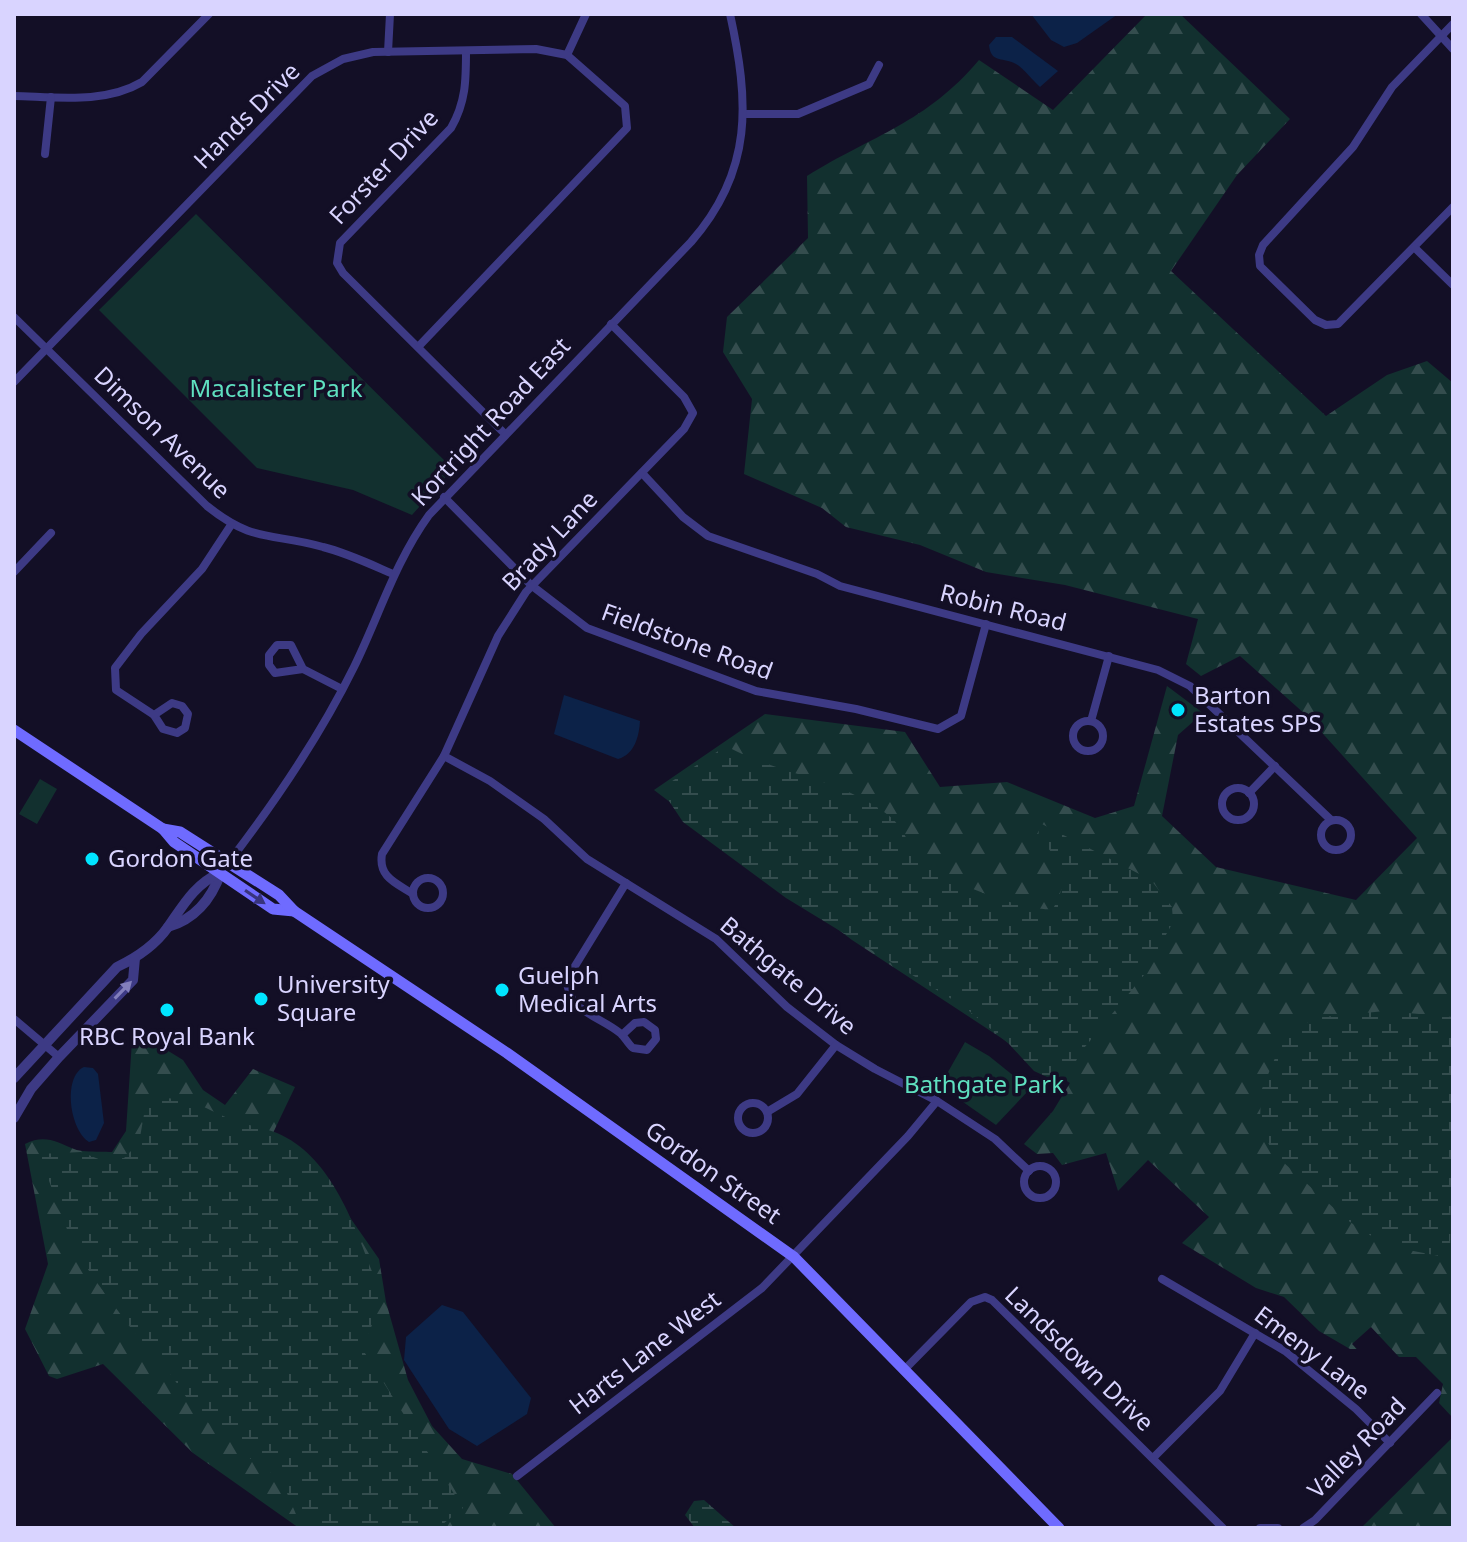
<svg xmlns="http://www.w3.org/2000/svg" width="1467" height="1542" viewBox="0 0 1467 1542" font-family="'Noto Sans',sans-serif">
  <style>
    .green { fill: #12302f }
    .forest { fill: url(#forest-firs) }
    .wetland { fill: url(#wetland-marsh) }
    .water { fill: #0c2248 }
    .lines { fill: none; stroke-linecap: round; stroke-linejoin: round }
    .minor { stroke: #3d3a85; stroke-width: 8 }
    .tertiary { stroke: #3d3a85; stroke-width: 10 }
    .secondary { stroke: #6f6bff; stroke-width: 11 }
    .oneway { fill: #38347d }
    .oneway2 { fill: #837fbc }
    .poi-dot { fill: #00e5ff; stroke: #130f26; stroke-width: 3 }
    .labels { text-anchor: middle; stroke-width: 7; stroke-linejoin: round; paint-order: stroke }
    .street-label { font-size: 24px; fill: #d9d4ff; stroke: #130f26 }
    .park-label { font-size: 24px; fill: #5fe0c0; stroke: #130f26 }
    .poi-label { font-size: 24px; fill: #d9d4ff; stroke: #130f26; text-anchor: start }
  </style>
  <defs>
    <pattern id="forest-firs" width="22" height="20" patternUnits="userSpaceOnUse" patternTransform="scale(2)"><rect width="22" height="20" fill="#12302f"/><path d="M5 1l3.5 6h-7zM16 11l3.5 6h-7z" fill="#344d4e"/></pattern>
    <pattern id="wetland-marsh" width="20" height="14" patternUnits="userSpaceOnUse" patternTransform="scale(2)"><rect width="20" height="14" fill="#12302f"/><path d="M1 5h8M5 5V1M11 12h8M15 12V8" fill="none" stroke="#344d4e"/></pattern>
  </defs>
  <rect width="100%" height="100%" fill="#130f26"/>
  <g class="green">
    <polygon points="196,214 453,469 412,515 353,490 257,468 99,310"/>
    <polygon points="40,779 57,789 37,824 19,814"/>
    <polygon points="965,1042 989,1056 1030,1089 996,1125 940,1086"/>
  </g>
  <g class="forest">
    <path d="M 1147,14 L 1180,14 L 1290,119 L 1237,175 L 1171,271 L 1326,416 L 1387,375 L 1427,361 L 1453,383 L 1453,1418 L 1439,1403 L 1443,1384 L 1416,1357 L 1399,1357 L 1371,1327 L 1352,1344 L 1357,1349 L 1350,1349 L 1319,1331 L 1284,1297 L 1256,1288 L 1182,1243 L 1209,1217 L 1148,1160 L 1118,1191 L 1106,1153 L 1062,1165 L 1053,1153 L 1037,1154 L 1024,1144 L 1053,1111 L 1070,1083 L 852,940 L 654,790 L 765,714 L 905,732 L 940,787 L 1007,782 L 1095,818 L 1134,806 L 1167,686 L 1203,713 L 1178,735 L 1162,816 L 1216,867 L 1356,900 L 1417,838 L 1306,715 L 1240,656 L 1201,676 L 1186,664 L 1198,619 L 1065,585 L 986,572 L 920,545 L 846,527 L 822,508 L 744,474 L 752,399 L 723,352 L 727,317 L 808,238 L 807,176 C 873,135 926,123 979,60 L 1053,110 Z"/>
    <path d="M 147,1038 L 183,1060 L 203,1090 L 225,1105 L 253,1069 L 295,1087 L 273,1133 L 309,1159 L 379,1259 L 386,1302 L 408,1380 L 432,1426 L 462,1459 L 512,1474 L 556,1528 L 299,1528 L 193,1453 L 103,1364 L 57,1379 L 49,1376 L 25,1329 L 48,1264 L 25,1144 C 45,1134 56,1142 74,1149 C 84,1153 101,1151 112,1152 L 126,1131 L 132,1041 Z"/>
    <polygon points="1453,1437 1453,1528 1361,1528"/>
  </g>
  <g class="wetland">
    <path d="M 726,746 C 770,770 819,776 863,799 C 874,805 891,815 898,825 C 907,836 911,851 922,861 C 944,881 1024,912 1053,909 C 1072,874 1062,863 1038,837 L 1040,823 L 1151,880 L 1172,907 L 1173,922 L 1144,975 L 1080,1053 L 1064,1085 L 1034,1071 L 1009,1044 L 963,1006 L 786,898 L 683,822 L 667,798 L 666,785 Z"/>
    <polygon points="1385,1011 1453,1017 1450,1258 1408,1250 1373,1237 1347,1220 1272,1152 1260,1122 1261,1091 1281,1044 1313,1018"/>
    <path d="M 160,1098 C 192,1098 202,1107 230,1119 C 245,1125 262,1127 277,1133 C 338,1159 359,1241 382,1297 L 363,1350 L 463,1508 L 438,1528 L 309,1528 L 298,1519 L 281,1479 L 252,1460 L 197,1413 L 159,1357 L 136,1335 L 92,1276 L 71,1240 L 39,1154 L 81,1152 L 101,1160 L 124,1158 L 139,1143 L 146,1103 Z"/>
    <polygon points="704,1500 736,1528 695,1528 685,1515 694,1501"/>
  </g>
  <g class="water">
    <polygon points="1031,14 1118,14 1077,43 1064,47 1051,40"/>
    <path d="M 996,37 L 1012,37 L 1058,71 L 1040,87 C 1032,80 1023,67 1014,63 C 1001,57 991,63 989,45 Z"/>
    <path d="M 564,695 L 640,721 C 639,736 635,754 618,759 L 554,734 Z"/>
    <path d="M 84,1067 L 93,1068 L 98,1074 L 104,1123 L 96,1140 L 89,1142 C 70,1131 62,1077 84,1067 Z"/>
    <polygon points="442,1305 463,1312 531,1398 527,1414 477,1446 449,1429 404,1360 406,1337"/>
  </g>
  <g class="lines">
    <g class="minor">
      <polyline points="1421,14 1453,49"/>
      <polyline points="1453,24 1392,87 1353,147 1263,245 1259,255 1260,266 1315,320 1326,325 1338,324 1453,207"/>
      <path d="M 466,51 C 466,80 466,102 451,128 L 340,243 L 337,263 L 343,273 L 505,434"/>
      <polyline points="388,52 390,14"/>
      <polyline points="567,55 586,14"/>
      <path d="M 14,96 C 56,97 105,104 142,82 L 209,14"/>
      <polyline points="745,114 798,114 869,84 879,65"/>
      <polyline points="45,154 51,97"/>
      <polyline points="1415,248 1453,285"/>
      <path d="M 14,317 L 207,506 C 255,544 270,532 323,547 C 347,553 370,564 393,574"/>
      <polyline points="14,382 312,76 343,59 373,52 536,49 567,55 625,106 627,128 419,346"/>
      <polyline points="642,473 683,517 708,536 817,574 840,586 1158,670 1190,686 1331,820"/>
      <polyline points="444,497 531,585 587,628 756,691 856,709 938,729 961,716 986,624"/>
      <polyline points="14,572 51,533"/>
      <polyline points="303,669 275,673 269,665 269,655 277,645 291,645 303,669 342,689"/>
      <polygon points="172,703 182,706 188,714 185,728 177,733 163,729 154,715"/>
      <polyline points="154,715 116,690 115,668 141,634 202,569 231,525"/>
      <polyline points="1091,721 1109,656"/>
      <circle cx="1088" cy="736" r="15"/>
      <polyline points="444,756 490,781 544,819 587,859 716,939 787,1007 836,1045 875,1069 937,1101 995,1139 1029,1171"/>
      <circle cx="1238" cy="804" r="16"/>
      <polyline points="1249,793 1275,766"/>
      <circle cx="1336" cy="835" r="15"/>
      <path d="M 229,862 C 275,802 320,736 354,667 C 379,616 395,562 429,515 L 691,242 C 754,170 749,101 730,14"/>
      <circle cx="428" cy="893" r="15"/>
      <path d="M 413,894 C 396,883 378,877 382,854 L 444,756 L 498,636 L 526,592 L 684,429 L 693,413 L 684,397 L 611,324"/>
      <polyline points="14,1019 59,1057"/>
      <path d="M 622,1035 L 635,1023 L 644,1022 L 655,1030 L 656,1039 L 647,1050 L 633,1048 C 628,1044 625,1037 620,1033 C 599,1016 567,1011 567,979 L 626,883"/>
      <circle cx="753" cy="1118" r="15"/>
      <polyline points="767,1112 797,1094 836,1045"/>
      <circle cx="1040" cy="1182" r="16"/>
      <polyline points="1162,1279 1285,1351 1356,1409 1390,1443"/>
      <polyline points="905,1369 971,1302 985,1297 992,1300 1223,1528"/>
      <polyline points="1153,1458 1220,1391 1255,1333"/>
      <polyline points="517,1476 762,1288 908,1136 937,1101"/>
      <polyline points="1260,1528 1278,1528"/>
      <polyline points="1303,1528 1315,1520 1437,1393"/>
    </g>
    <g class="tertiary">
      <path d="M 168,927 C 195,919 212,898 221,872"/>
      <path d="M 14,1078 L 117,967 C 136,958 156,944 168,927 C 184,904 194,885 221,872"/>
      <polyline points="14,1118 31,1089 59,1057 133,980 135,958"/>
    </g>
    <g class="secondary">
      <polyline points="14,730 163,829 174,842 273,909 294,911"/>
      <polyline points="163,829 180,832 279,895 294,911 507,1053 794,1257 1059,1528"/>
    </g>
  </g>
  <defs><path id="oneway-solid" d="M-6-.8H1V-3.2L6.5 0L1 3.2V.8H-6Z" transform="scale(2)"/></defs>
  <use class="oneway" href="#oneway-solid" transform="translate(255 897) rotate(34)"/>
  <use class="oneway2" href="#oneway-solid" transform="translate(123 990) rotate(-46)"/>
  <g class="poi-dot">
    <circle cx="1178" cy="710" r="8"/>
    <circle cx="92" cy="859" r="8"/>
    <circle cx="502" cy="990" r="8"/>
    <circle cx="261" cy="999" r="8"/>
    <circle cx="167" cy="1010" r="8"/>
  </g>
  <g class="labels">
    <g class="street-label">
      <text transform="translate(247 116) rotate(-45)" y="8">Hands Drive</text>
      <text transform="translate(384 167) rotate(-47)" y="8">Forster Drive</text>
      <text transform="translate(491 422) rotate(-47)" y="8">Kortright Road East</text>
      <text transform="translate(162 433) rotate(44)" y="8">Dimson Avenue</text>
      <text transform="translate(550 541) rotate(-47)" y="8">Brady Lane</text>
      <text transform="translate(1003 608) rotate(14)" y="8">Robin Road</text>
      <text transform="translate(687 642) rotate(20)" y="8">Fieldstone Road</text>
      <text transform="translate(788 976) rotate(40)" y="8">Bathgate Drive</text>
      <text transform="translate(713 1173) rotate(35)" y="8">Gordon Street</text>
      <text transform="translate(645 1353) rotate(-38)" y="8">Harts Lane West</text>
      <text transform="translate(1312 1353) rotate(37)" y="8">Emeny Lane</text>
      <text transform="translate(1079 1359) rotate(44)" y="8">Landsdown Drive</text>
      <text transform="translate(1357 1448) rotate(-46)" y="8">Valley Road</text>
    </g>
    <g class="park-label">
      <text x="276" y="397">Macalister Park</text>
      <text x="984" y="1093">Bathgate Park</text>
    </g>
    <g class="poi-label">
      <text x="1194" y="704">Barton<tspan x="1194" dy="28">Estates SPS</tspan></text>
      <text x="108" y="867">Gordon Gate</text>
      <text x="518" y="984">Guelph<tspan x="518" dy="28">Medical Arts</tspan></text>
      <text x="277" y="993">University<tspan x="277" dy="28">Square</tspan></text>
      <text x="167" y="1045" text-anchor="middle">RBC Royal Bank</text>
    </g>
  </g>
  <rect width="1467" height="1542" fill="none" stroke="#d9d4ff" stroke-width="32"/>
</svg>
